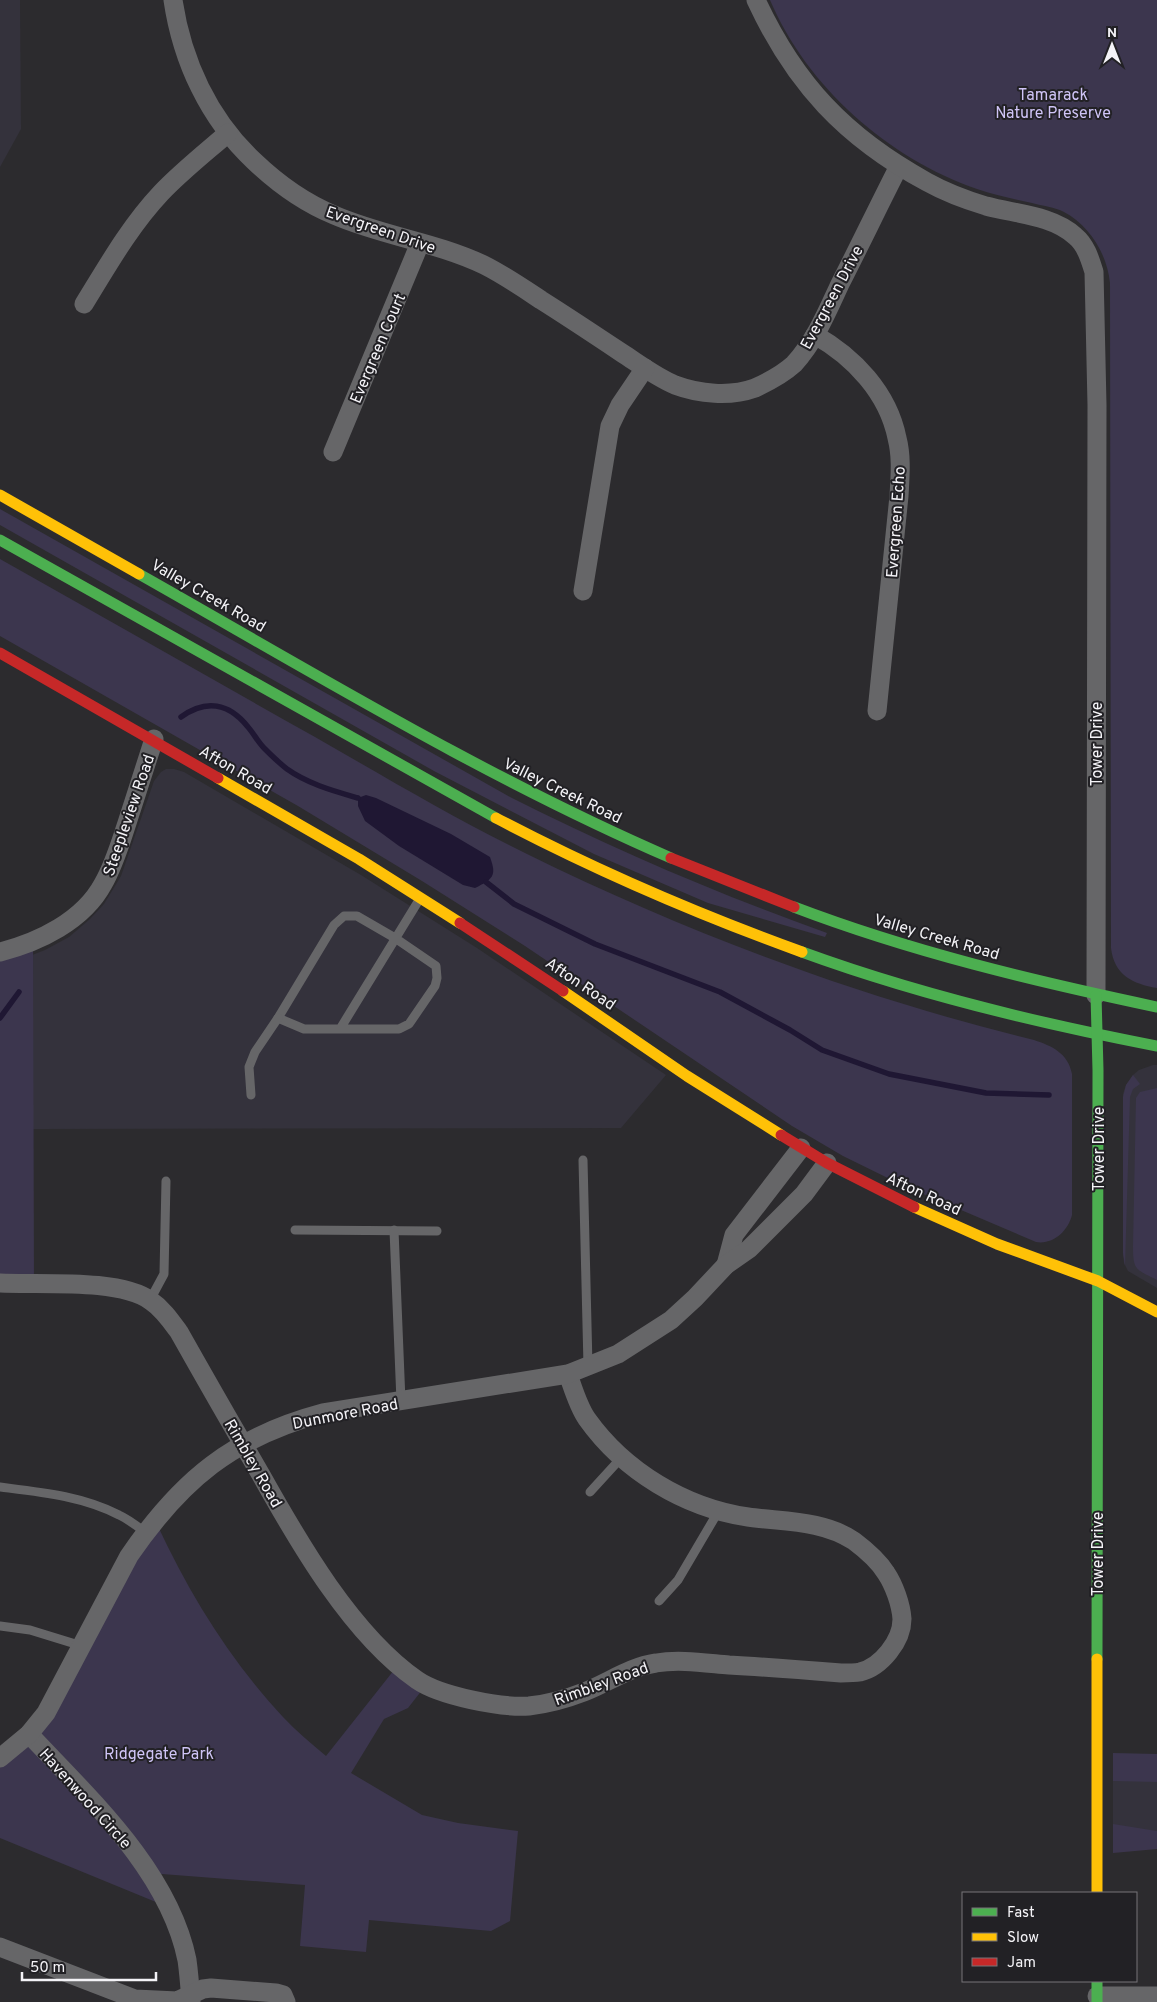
<svg xmlns="http://www.w3.org/2000/svg" width="1157" height="2002" viewBox="0 0 1157 2002" font-family="Overpass,sans-serif">
  <style>
    .built { fill: #34323c }
    .green { fill: #3c364e }
    .water { fill: #1f1733 }
    .lines { fill: none; stroke-linecap: round; stroke-linejoin: round }
    .stream { stroke: #1f1733; stroke-width: 5.5 }
    .lane { stroke: #666668; stroke-width: 9 }
    .street { stroke: #666668; stroke-width: 19 }
    .fast { stroke: #4caf50; stroke-width: 11 }
    .slow { stroke: #ffc107; stroke-width: 11 }
    .jam { stroke: #c62828; stroke-width: 11 }
    .labels { text-anchor: middle; stroke-width: 4; stroke-linejoin: round; paint-order: stroke }
    .park-label { font-size: 16px; fill: #cfc4f6; stroke: #222125 }
    .street-label { font-size: 16px; fill: #f4f3f7; stroke: #222125 }
  </style>
  <rect width="100%" height="100%" fill="#2c2b2e"/>
  <g class="built">
    <polygon points="0,0 20,0 21,129 0,167"/>
    <polygon points="166,769 174,769 184,772 361,875 477,948 666,1075 621,1128 33,1129 33,957 27,957 45,950 69,937 90,919 104,904 121,876 154,781 161,772"/>
    <polygon points="1153,1065 1157,1065 1157,1288 1128,1271 1124,1263 1123,1253 1123,1094 1126,1085 1133,1075 1139,1070"/>
    <rect x="1113" y="1778" width="44" height="56"/>
  </g>
  <g class="green">
    <path d="M 770,0 L 1157,0 L 1157,988 C 1133,984 1114,975 1111,948 L 1110,283 C 1107,254 1090,226 1064,212 C 1055,207 1042,206 1032,203 C 1013,199 995,195 977,189 C 888,158 807,87 770,0 Z"/>
    <path d="M 0,509 L 510,797 C 613,849 718,894 827,933 L 825,937 L 708,903 L 594,854 L 434,771 L 0,525 Z"/>
    <path d="M 0,559 C 105,618 210,678 315,737 C 385,777 455,819 527,854 C 690,934 858,997 1034,1040 C 1052,1046 1068,1053 1072,1074 L 1072,1215 C 1068,1231 1053,1245 1036,1242 L 900,1184 L 843,1156 L 792,1126 L 525,946 L 422,881 L 298,806 L 0,636 Z"/>
    <polygon points="33,941 34,1285 0,1283 0,952"/>
    <polygon points="1133,1075 1140,1084 1133,1089 1130,1097 1125,1266 1123,1253 1123,1097 1126,1085"/>
    <path d="M 1157,1088 L 1157,1280 C 1136,1269 1133,1271 1133,1246 L 1136,1098 L 1140,1092 Z"/>
    <path d="M 155,1520 C 188,1592 229,1659 283,1717 C 296,1731 311,1743 326,1756 L 398,1665 L 426,1685 L 408,1708 L 384,1719 L 351,1773 L 422,1815 L 458,1823 L 518,1831 L 510,1921 L 491,1931 L 369,1920 L 366,1952 L 300,1946 L 305,1885 L 149,1873 L 168,1907 L 0,1838 L 0,1758 L 29,1734 Z"/>
    <polygon points="1113,1753 1157,1754 1157,1782 1113,1781"/>
    <polygon points="1113,1824 1157,1831 1157,1849 1113,1853"/>
  </g>
  <path class="water" d="M 366,795 L 376,798 L 451,834 L 490,857 C 497,876 493,879 475,888 L 463,885 L 399,846 L 365,821 L 358,806 L 358,798 Z"/>
  <g class="lines">
    <g class="stream">
      <path d="M 181,717 C 206,699 229,703 248,727 C 254,734 258,742 264,748 C 271,755 279,763 287,769 C 308,784 334,791 358,798"/>
      <polyline points="486,882 514,904 595,944 720,992 790,1030 822,1050 889,1074 986,1093 1049,1095"/>
      <polyline points="0,1018 19,992"/>
    </g>
    <g class="lane">
      <polyline points="340,1029 399,1029 409,1024 435,986 437,978 436,966 395,938 357,916 344,916 334,925 278,1018 304,1029 340,1029 419,900"/>
      <polyline points="251,1095 249,1067 255,1052 278,1018"/>
      <polyline points="583,1160 588,1366"/>
      <polyline points="295,1230 437,1231"/>
      <polyline points="394,1230 401,1401"/>
      <polyline points="150,1300 164,1274 166,1181"/>
      <path d="M 0,1487 C 40,1492 82,1496 119,1515 C 128,1519 137,1526 145,1532"/>
      <polyline points="590,1492 622,1457"/>
      <polyline points="659,1601 678,1580 718,1512"/>
      <polyline points="0,1626 30,1630 82,1646"/>
    </g>
    <g class="street">
      <path d="M 173,0 C 182,61 209,119 254,161 C 277,183 305,203 334,215 C 382,236 436,242 484,265 C 504,275 523,288 541,300 C 568,317 595,335 622,353 C 639,364 656,377 675,385 C 699,394 730,397 755,388 C 768,382 783,374 794,364 C 815,341 827,312 840,284 C 860,245 879,205 899,166"/>
      <path d="M 756,0 C 795,84 845,137 927,182 C 945,192 966,200 986,206 C 1015,214 1052,215 1075,236 C 1086,245 1090,259 1094,272 L 1097,405 L 1096,995"/>
      <path d="M 84,304 C 108,265 130,226 161,193 C 182,171 205,153 228,133"/>
      <path d="M 815,335 C 854,357 888,393 897,438 C 902,457 900,477 899,496 L 877,711"/>
      <polyline points="333,452 420,243"/>
      <polyline points="583,591 610,426 620,405 645,368"/>
      <path d="M 0,952 C 39,942 83,921 103,884 C 114,865 120,844 127,823 C 136,795 145,767 154,739"/>
      <polyline points="726,1265 734,1235 801,1148"/>
      <path d="M 0,1283 C 39,1285 120,1278 151,1301 C 163,1309 171,1321 179,1332 C 206,1380 233,1427 261,1475 C 299,1543 352,1635 417,1680 C 440,1696 501,1708 529,1706 C 548,1704 566,1699 584,1692 C 608,1683 629,1667 656,1663 C 679,1659 705,1663 729,1665 C 766,1667 804,1670 841,1673 C 847,1673 854,1673 860,1672 C 881,1667 902,1641 902,1619 C 901,1604 894,1585 886,1573 C 878,1560 866,1550 854,1541 C 823,1520 783,1522 748,1517 C 685,1508 624,1471 587,1419 C 578,1406 573,1388 568,1374"/>
      <path d="M 29,1734 C 89,1798 169,1871 187,1960 C 189,1974 190,1988 191,2002"/>
      <path d="M 0,1758 L 29,1734 L 46,1713 L 129,1556 C 181,1480 233,1437 323,1413 L 568,1374 L 618,1354 L 671,1320 L 695,1298 L 726,1265 L 749,1249 L 804,1194 L 827,1163"/>
      <polyline points="0,1947 135,1999 177,2001 203,1989 211,1988 276,1993 283,1995 286,2002"/>
      <polyline points="1097,1996 1157,1996"/>
    </g>
    <g class="fast">
      <polyline points="0,540 496,818"/>
      <path d="M 139,574 C 314,673 486,778 671,858"/>
      <path d="M 794,907 C 912,952 1034,981 1157,1007"/>
      <path d="M 802,952 C 917,994 1037,1023 1157,1046"/>
      <polyline points="1096,995 1098,1070 1097,1659"/>
      <polyline points="1097,1981 1097,2002"/>
    </g>
    <g class="slow">
      <polyline points="0,495 139,574"/>
      <polyline points="218,778 359,859 460,923"/>
      <path d="M 496,818 C 595,870 697,914 802,952"/>
      <polyline points="563,991 687,1076 781,1135"/>
      <polyline points="914,1207 997,1244 1098,1281 1157,1312"/>
      <polyline points="1097,1893 1097,1659"/>
    </g>
    <g class="jam">
      <polyline points="0,653 218,778"/>
      <polyline points="671,858 794,907"/>
      <polyline points="460,923 563,991"/>
      <polyline points="781,1135 827,1163 914,1207"/>
    </g>
  </g>
  <g class="labels">
    <g class="park-label">
      <text x="1053" y="100">Tamarack<tspan x="1053" dy="18">Nature Preserve</tspan></text>
      <text x="159" y="1759">Ridgegate Park</text>
    </g>
    <g class="street-label">
      <text transform="translate(381 229) rotate(19)" y="6">Evergreen Drive</text>
      <text transform="translate(831 297) rotate(-62)" y="6">Evergreen Drive</text>
      <text transform="translate(377 348) rotate(-67)" y="6">Evergreen Court</text>
      <text transform="translate(895 522) rotate(-86)" y="6">Evergreen Echo</text>
      <text transform="translate(209 595) rotate(30)" y="6">Valley Creek Road</text>
      <text transform="translate(1096 744) rotate(-90)" y="6">Tower Drive</text>
      <text transform="translate(236 769) rotate(30)" y="6">Afton Road</text>
      <text transform="translate(563 790) rotate(26)" y="6">Valley Creek Road</text>
      <text transform="translate(128 815) rotate(-71)" y="6">Steepleview Road</text>
      <text transform="translate(937 936) rotate(16)" y="6">Valley Creek Road</text>
      <text transform="translate(581 983) rotate(34)" y="6">Afton Road</text>
      <text transform="translate(1098 1149) rotate(-90)" y="6">Tower Drive</text>
      <text transform="translate(924 1193) rotate(25)" y="6">Afton Road</text>
      <text transform="translate(345 1413) rotate(-11)" y="6">Dunmore Road</text>
      <text transform="translate(254 1463) rotate(60)" y="6">Rimbley Road</text>
      <text transform="translate(1097 1554) rotate(-90)" y="6">Tower Drive</text>
      <text transform="translate(601 1683) rotate(-20)" y="6">Rimbley Road</text>
      <text transform="translate(86 1798) rotate(48)" y="6">Havenwood Circle</text>
    </g>
  </g>
  <rect x="962" y="1892" width="175" height="90" fill="#222125" stroke="#767579"/>
  <rect x="972" y="1908" width="25" height="8" fill="#4caf50" stroke="#767579"/>
  <text x="1007" y="1917" font-size="15" fill="#f4f3f7">Fast</text>
  <rect x="972" y="1933" width="25" height="8" fill="#ffc107" stroke="#767579"/>
  <text x="1007" y="1942" font-size="15" fill="#f4f3f7">Slow</text>
  <rect x="972" y="1958" width="25" height="8" fill="#c62828" stroke="#767579"/>
  <text x="1007" y="1967" font-size="15" fill="#f4f3f7">Jam</text>
  <g transform="translate(1112 45)" stroke="#222125" stroke-width="4" paint-order="stroke">
  <path d="M0-4L9 19L0 12L-9 19Z" fill="#f4f3f7"/>
  <text y="-8" font-size="14" font-weight="bold" text-anchor="middle" fill="#f4f3f7">N</text>
  </g>
  <path d="M22 1972v8h134v-8" fill="none" stroke="#f4f3f7" stroke-width="2.5"/>
  <text x="30" y="1972" font-size="15" fill="#f4f3f7" stroke="#222125" stroke-width="4" paint-order="stroke">50 m</text>
</svg>
